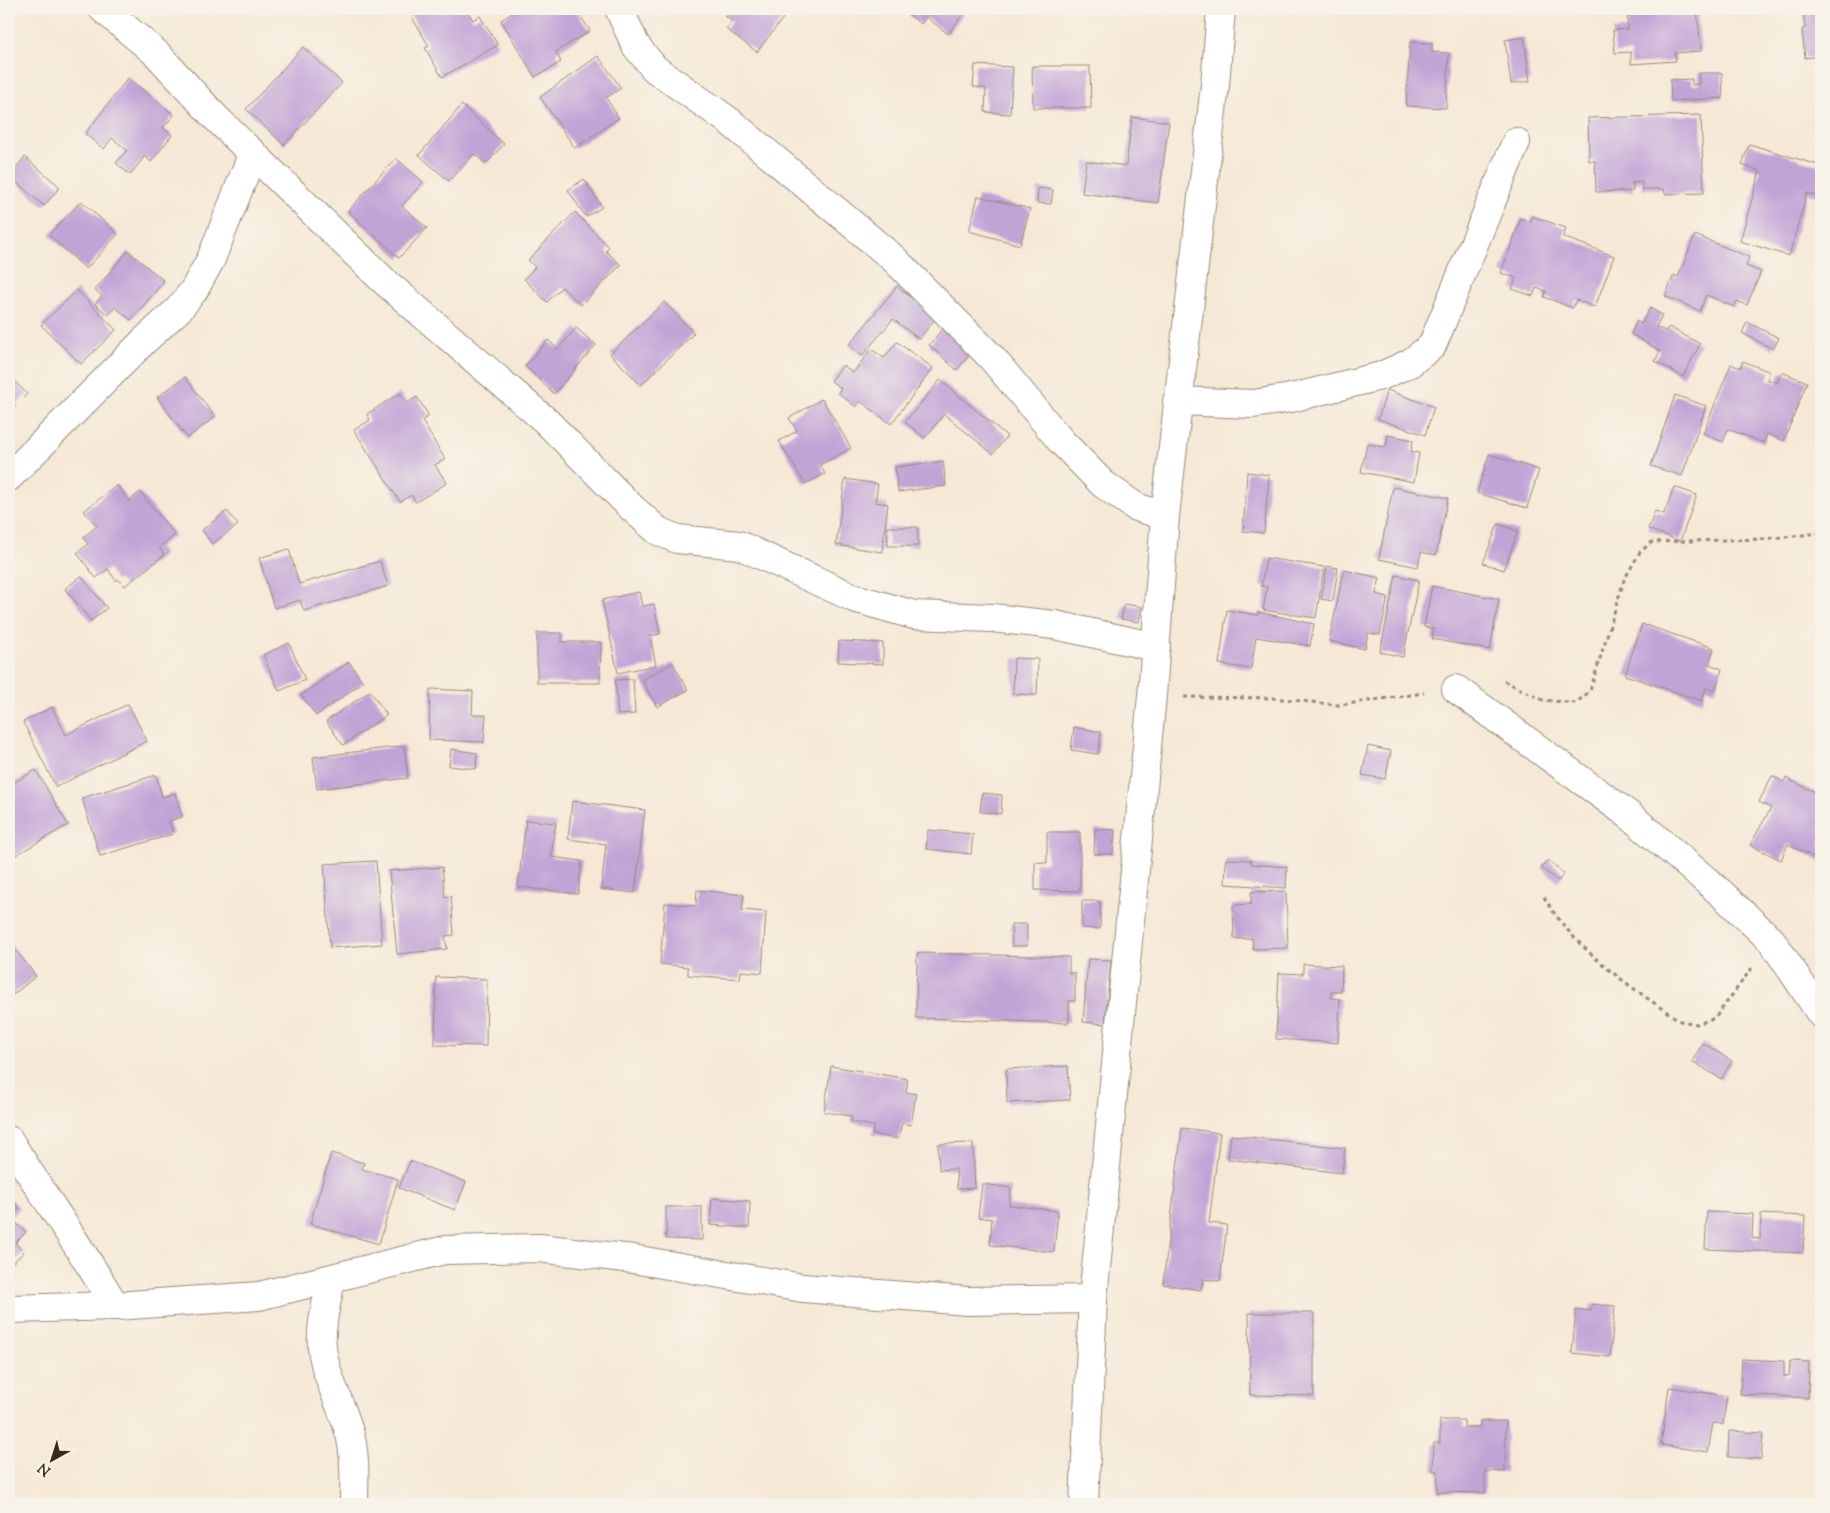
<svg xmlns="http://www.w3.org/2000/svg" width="1830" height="1513" viewBox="0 0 1830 1513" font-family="'Sorts Mill Goudy',serif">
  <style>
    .building { fill: #c1a3d6 }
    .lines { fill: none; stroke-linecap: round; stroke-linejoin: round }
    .minor-casing { stroke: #98897a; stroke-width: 30 }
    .tertiary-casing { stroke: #98897a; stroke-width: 30 }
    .path { stroke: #98897a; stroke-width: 3; stroke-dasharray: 4 4; stroke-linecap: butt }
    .minor { stroke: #fff; stroke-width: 28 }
    .tertiary { stroke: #fff; stroke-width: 28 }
  </style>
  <rect width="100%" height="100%" fill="#f7f3e8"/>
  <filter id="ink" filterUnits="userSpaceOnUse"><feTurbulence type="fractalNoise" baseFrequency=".02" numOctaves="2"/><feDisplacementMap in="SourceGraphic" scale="10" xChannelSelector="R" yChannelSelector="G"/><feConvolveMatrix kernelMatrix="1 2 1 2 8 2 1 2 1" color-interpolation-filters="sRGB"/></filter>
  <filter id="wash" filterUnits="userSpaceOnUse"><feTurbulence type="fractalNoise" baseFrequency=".0096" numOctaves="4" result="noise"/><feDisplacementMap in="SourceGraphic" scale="20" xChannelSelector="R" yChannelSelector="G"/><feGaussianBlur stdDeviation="1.12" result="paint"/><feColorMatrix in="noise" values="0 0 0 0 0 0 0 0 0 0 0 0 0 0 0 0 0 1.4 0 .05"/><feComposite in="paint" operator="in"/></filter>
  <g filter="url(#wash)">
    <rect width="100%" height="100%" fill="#f6e8d6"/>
    <g id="blocks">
      <g class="building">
        <polygon points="419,9 466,9 473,20 480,16 498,45 442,77 425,48 429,46 410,14"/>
        <polygon points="519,9 576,9 590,31 556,52 561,62 535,77 501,20"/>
        <polygon points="729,9 748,9 754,13 757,9 790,9 757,52 726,29 732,21 724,15"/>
        <polygon points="901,9 958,9 964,13 948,34 926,17 921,24"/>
        <polygon points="1697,9 1701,51 1675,53 1676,61 1631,64 1631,52 1615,53 1613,30 1628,29 1627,10"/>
        <polygon points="1803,9 1821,9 1821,56 1805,58 1802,29 1805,28"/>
        <polygon points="1524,37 1530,81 1511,84 1505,40"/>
        <polygon points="1410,42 1432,43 1432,52 1449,53 1446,108 1406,106"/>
        <polygon points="303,47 342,83 284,145 246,109"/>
        <polygon points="598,56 621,88 606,98 619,118 575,148 540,97"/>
        <polygon points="975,65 1013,67 1010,114 985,112 986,88 973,87"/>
        <polygon points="1032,66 1090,66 1091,108 1033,108"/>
        <polygon points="1698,73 1722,73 1723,98 1671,101 1670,80 1692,79 1692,85 1699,84"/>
        <polygon points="128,78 174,115 163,128 172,135 151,162 145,156 130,175 116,163 127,150 112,138 104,149 85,134"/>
        <polygon points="462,105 504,144 486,164 474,154 449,181 419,155"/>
        <polygon points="1701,115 1704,193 1665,194 1664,189 1642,189 1642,182 1632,183 1633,191 1596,192 1595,161 1589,161 1588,118"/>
        <polygon points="1132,117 1169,122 1158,203 1082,193 1086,161 1126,166"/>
        <polygon points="1749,144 1821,166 1821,197 1807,193 1789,256 1740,241 1760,171 1742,165"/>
        <polygon points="25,157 60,187 44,206 9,176"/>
        <polygon points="396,158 423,182 402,206 427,228 399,258 348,211"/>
        <polygon points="584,179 602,207 586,217 568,190"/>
        <polygon points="1038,188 1053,190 1051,204 1037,203"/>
        <polygon points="978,196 1030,209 1020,245 969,231"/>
        <polygon points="81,201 118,234 86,269 49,235"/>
        <polygon points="575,212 609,247 606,251 621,265 581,305 562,287 547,302 524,279 535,267 528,260"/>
        <polygon points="1532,216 1566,228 1563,237 1614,256 1595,307 1576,300 1573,308 1544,297 1546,291 1536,288 1533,296 1512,289 1516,278 1501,273 1521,218 1531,222"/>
        <polygon points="1695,235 1749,257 1746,266 1761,272 1747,305 1737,301 1734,307 1706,295 1700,311 1665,296 1674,275 1678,277"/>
        <polygon points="128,251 164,281 131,320 115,307 108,315 95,304 102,296 95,290"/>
        <polygon points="897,286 936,318 919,339 893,319 862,356 849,345"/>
        <polygon points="77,290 116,330 81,364 41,325"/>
        <polygon points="664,302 694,333 641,385 610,354"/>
        <polygon points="1650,308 1662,315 1656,327 1665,331 1669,327 1700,344 1683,377 1655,361 1660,351 1631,334 1637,321 1641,324"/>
        <polygon points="1747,322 1779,338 1773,349 1742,333"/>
        <polygon points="945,326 974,350 957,370 929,345"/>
        <polygon points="576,328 596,345 554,394 525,366 548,340 558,349"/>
        <polygon points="897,342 933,368 891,424 860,401 856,407 838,393 841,388 831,381 843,365 853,373 871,349 884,358"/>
        <polygon points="1743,361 1770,372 1767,379 1777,383 1781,372 1807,382 1784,441 1767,434 1764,443 1728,429 1723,442 1703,433 1731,364 1740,368"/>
        <polygon points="9,375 27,394 9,412"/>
        <polygon points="185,377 215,417 187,438 157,397"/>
        <polygon points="940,380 1007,436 993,454 944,414 925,438 905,422"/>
        <polygon points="1387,390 1434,407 1425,435 1378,419"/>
        <polygon points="400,393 407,403 417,397 429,416 422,421 445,459 435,465 447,483 416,502 411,495 400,502 354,430 370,420 367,414"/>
        <polygon points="1675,395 1706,406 1682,476 1651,466"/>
        <polygon points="822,399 851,448 820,465 825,474 805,484 779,441 797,431 789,418"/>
        <polygon points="1388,435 1413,440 1411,451 1419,453 1414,482 1361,472 1367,444 1386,447"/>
        <polygon points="1489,454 1539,470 1527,508 1477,493"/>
        <polygon points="943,461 946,486 898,492 895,467"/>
        <polygon points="1247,472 1269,475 1264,533 1243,531"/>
        <polygon points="845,479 878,484 875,502 888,504 882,552 836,545"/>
        <polygon points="117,485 129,501 140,492 175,535 159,547 164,555 125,586 118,579 116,581 108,569 96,578 77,553 88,544 83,537 97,526 84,511"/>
        <polygon points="1393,487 1448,498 1436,555 1421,552 1418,567 1379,559"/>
        <polygon points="1674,487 1697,495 1680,541 1648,529 1655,511 1664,514"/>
        <polygon points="227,511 238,525 212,544 202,530"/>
        <polygon points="1498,524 1518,531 1504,570 1483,563"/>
        <polygon points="887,527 918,527 918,546 888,546"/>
        <polygon points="289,549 299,584 380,561 388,586 304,611 300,600 274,608 259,558"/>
        <polygon points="1266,558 1324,567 1316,618 1263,610 1267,587 1261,586"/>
        <polygon points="1327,566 1338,568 1333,601 1321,599"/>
        <polygon points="1344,570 1380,578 1376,594 1388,597 1380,635 1368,633 1365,649 1329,641"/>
        <polygon points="1396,575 1419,580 1403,657 1380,652"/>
        <polygon points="81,576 107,608 91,621 65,589"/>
        <polygon points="1432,586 1499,599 1490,650 1432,639 1434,629 1424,627"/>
        <polygon points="639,592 642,606 654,604 660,634 650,636 656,665 618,673 602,600"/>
        <polygon points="1124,604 1142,607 1139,622 1121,619"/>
        <polygon points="1227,610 1258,615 1258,612 1314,624 1310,646 1256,637 1251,669 1219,664"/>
        <polygon points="1642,624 1714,648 1709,664 1722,669 1715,691 1706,688 1702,701 1625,675"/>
        <polygon points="537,633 562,633 562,642 601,642 600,683 537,683"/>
        <polygon points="839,641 883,643 883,664 838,662"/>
        <polygon points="289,643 305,680 279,691 263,655"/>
        <polygon points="1014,658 1038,659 1037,695 1013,694"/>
        <polygon points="349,662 363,682 316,716 301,695"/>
        <polygon points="673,663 688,690 657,707 642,680"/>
        <polygon points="633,679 635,714 618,715 615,680"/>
        <polygon points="430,689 473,691 472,715 486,715 484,742 429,740"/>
        <polygon points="370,691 387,715 343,745 326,721"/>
        <polygon points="128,704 147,741 56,787 23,722 52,707 66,735"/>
        <polygon points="1074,727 1101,732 1098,754 1071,750"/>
        <polygon points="404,746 408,778 317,789 313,757"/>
        <polygon points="1368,746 1391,751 1385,779 1362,775"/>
        <polygon points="451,749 477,753 476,769 449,766"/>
        <polygon points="36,770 68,825 9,859 9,785"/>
        <polygon points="156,775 162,797 175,793 182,817 169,821 173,834 100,856 82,798"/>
        <polygon points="1772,776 1784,782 1786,778 1817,793 1821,785 1821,861 1788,844 1781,860 1750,845 1771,808 1759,802"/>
        <polygon points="982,793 1002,795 1001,814 980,812"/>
        <polygon points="572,801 645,810 635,893 601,889 606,844 568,839"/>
        <polygon points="526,820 556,823 551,857 582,861 578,894 518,887"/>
        <polygon points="1095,829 1115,830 1113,854 1094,854"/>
        <polygon points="928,830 973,834 971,854 926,849"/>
        <polygon points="1047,832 1080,832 1080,891 1035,890 1035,862 1047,863"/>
        <polygon points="1226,859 1251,860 1251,864 1287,867 1286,888 1225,884"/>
        <polygon points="1548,860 1564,874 1558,881 1541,868"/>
        <polygon points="376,861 382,944 330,948 324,864"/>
        <polygon points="442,867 445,897 451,896 454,935 445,936 447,949 397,954 389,871"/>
        <polygon points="697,890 744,895 742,910 766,912 762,973 741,971 740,979 688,975 688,967 660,964 665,903 696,906"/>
        <polygon points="1286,891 1288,948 1253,949 1252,938 1234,939 1233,905 1251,904 1251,892"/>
        <polygon points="1082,901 1100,901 1100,929 1082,928"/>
        <polygon points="1011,924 1027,924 1027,946 1012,946"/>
        <polygon points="11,944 36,976 9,998 9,946"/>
        <polygon points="917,953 1069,957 1069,973 1075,973 1075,1001 1069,1001 1069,1023 916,1018"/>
        <polygon points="1088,959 1111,960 1105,1024 1083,1022"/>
        <polygon points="1303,964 1342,966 1341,992 1331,992 1331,998 1340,999 1338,1043 1276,1039 1279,973 1303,974"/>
        <polygon points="436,977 487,979 486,1046 435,1045"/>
        <polygon points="1703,1043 1732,1061 1721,1079 1692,1061"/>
        <polygon points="831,1066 908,1079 906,1092 916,1094 911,1125 902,1123 898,1139 872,1134 874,1126 851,1122 852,1116 824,1112"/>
        <polygon points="1068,1066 1070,1100 1007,1103 1006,1069"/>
        <polygon points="1182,1128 1220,1133 1209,1223 1227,1225 1220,1281 1203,1279 1201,1290 1163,1284"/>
        <polygon points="1231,1135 1345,1148 1342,1173 1228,1159"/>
        <polygon points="973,1143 975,1188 957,1189 956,1169 939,1170 938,1144"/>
        <polygon points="331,1153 364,1163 362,1169 398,1179 379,1244 310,1224"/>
        <polygon points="410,1161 466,1182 455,1210 399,1188"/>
        <polygon points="982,1184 1011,1188 1009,1205 1058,1211 1054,1252 990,1245 992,1219 978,1217"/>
        <polygon points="9,1197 20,1208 10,1218 26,1232 15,1243 24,1252 9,1266"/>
        <polygon points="712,1198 750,1201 749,1228 710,1225"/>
        <polygon points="666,1207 702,1207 702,1240 666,1239"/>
        <polygon points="1707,1212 1753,1214 1752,1238 1760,1239 1761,1214 1805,1216 1803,1253 1705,1249"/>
        <polygon points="1592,1304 1615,1306 1610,1357 1572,1353 1576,1309 1591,1311"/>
        <polygon points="1249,1313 1314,1313 1314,1396 1250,1395"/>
        <polygon points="1742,1359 1784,1361 1784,1376 1789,1376 1790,1361 1809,1362 1808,1398 1740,1394"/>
        <polygon points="1669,1387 1727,1396 1723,1424 1713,1423 1708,1452 1661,1445"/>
        <polygon points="1440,1420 1464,1420 1464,1427 1480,1427 1480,1421 1506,1421 1505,1472 1485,1471 1485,1493 1437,1492 1438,1471 1433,1471 1434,1443 1440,1443"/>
        <polygon points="1729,1431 1763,1433 1761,1459 1728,1457"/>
      </g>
    </g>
  </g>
  <g filter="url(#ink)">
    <use href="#blocks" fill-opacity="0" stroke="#98897a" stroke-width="1"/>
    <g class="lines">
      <g class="minor-casing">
        <g id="minor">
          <polyline points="103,9 157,54 215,117 383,280 546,421 631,507 658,531 677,539 739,545 854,598 914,615 992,618 1055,625 1156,647"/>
          <polyline points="619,9 636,46 655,69 729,121 894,259 992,358 1061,441 1103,484 1136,507 1165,516"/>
          <polyline points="1177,401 1253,404 1291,398 1381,376 1410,363 1432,346 1516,142"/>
          <polyline points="9,477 144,341 179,309 194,290 211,259 253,153"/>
          <polyline points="1456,689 1629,815 1721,893 1772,941 1821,1014"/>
          <path d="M 9,1140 C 43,1196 82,1249 115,1306"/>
          <path d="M 331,1280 C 327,1301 320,1326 322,1348 C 326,1380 344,1408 351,1439 C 356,1461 354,1483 354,1504"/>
          <polyline points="9,1309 115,1306 259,1296 445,1250 539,1248 633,1259 803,1288 968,1301 1093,1299"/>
        </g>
      </g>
      <g class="tertiary-casing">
        <polyline id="tertiary" points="1084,1504 1093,1299 1152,696 1165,516 1215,85 1221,9"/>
      </g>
      <g class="path">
        <polyline points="1504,681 1543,700 1576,703 1590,691 1624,580 1640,552 1652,542 1764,539 1821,533"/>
        <polyline points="1184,697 1273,698 1339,705 1424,693"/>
        <path d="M 1544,897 C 1575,951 1630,986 1680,1021 L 1697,1024 L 1715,1018 L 1752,968"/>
      </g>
      <use href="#minor" class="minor"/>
      <use href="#tertiary" class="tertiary"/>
    </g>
  </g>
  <rect width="1830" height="1513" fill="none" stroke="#f7f3e8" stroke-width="30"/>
  <g transform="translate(52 1460) rotate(219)" stroke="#f7f3e8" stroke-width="4" paint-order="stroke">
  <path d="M0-4L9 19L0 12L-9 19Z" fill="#3b2a1e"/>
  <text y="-8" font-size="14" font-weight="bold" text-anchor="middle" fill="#3b2a1e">N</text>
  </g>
</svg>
